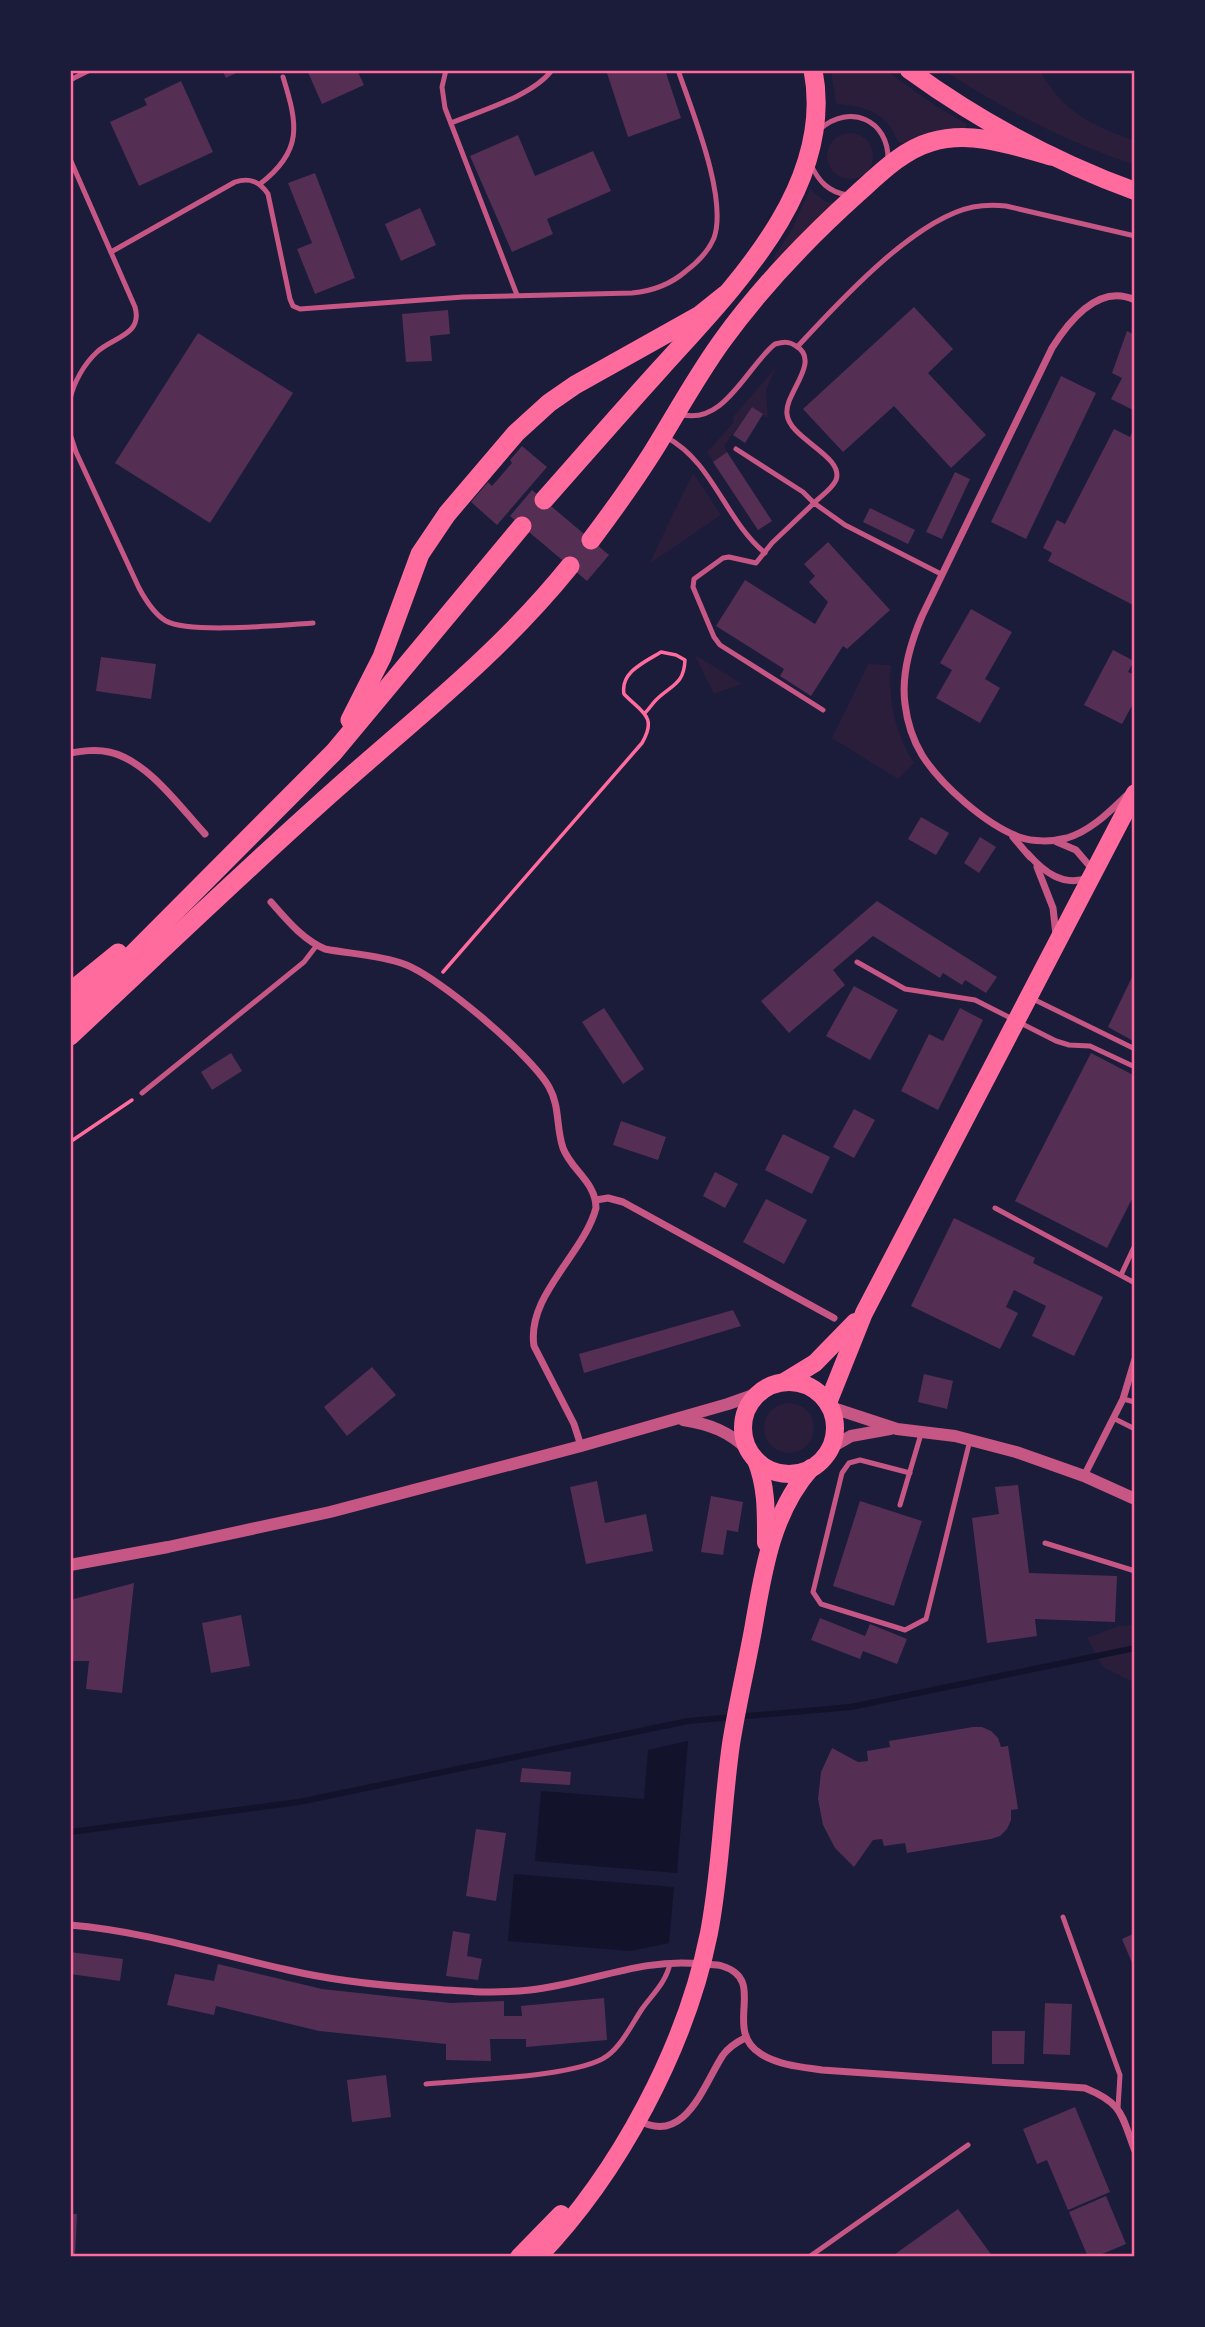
<svg xmlns="http://www.w3.org/2000/svg" width="1205" height="2327" viewBox="0 0 1205 2327" font-family="'Crimson Pro',serif">
  <style>
    .green { fill: #2a1e3b }
    .water { fill: #12122b }
    .lines { fill: none; stroke-linecap: round; stroke-linejoin: round }
    .stream { stroke: #12122b; stroke-width: 6 }
    .building { fill: #542f53 }
    .path { stroke: #ff6b9d; stroke-width: 3.5 }
    .service { stroke: #c65784; stroke-width: 5 }
    .minor { stroke: #c65784; stroke-width: 7 }
    .tertiary { stroke: #c65784; stroke-width: 12 }
    .primary { stroke: #ff6b9d; stroke-width: 18 }
    .motorway { stroke: #ff6b9d; stroke-width: 19 }
    .neatline { fill: none; stroke: #ff6b9d; stroke-width: 2.5 }
  </style>
  <rect width="100%" height="100%" fill="#1b1b3a"/>
  <g class="green">
    <path d="M 831,70 L 885,70 L 939,108 L 967,124 L 966,128 L 931,131 L 906,144 L 898,142 C 888,113 865,106 836,104 Z"/>
    <path d="M 943,70 L 1040,70 C 1062,112 1093,126 1135,141 L 1135,165 C 1067,142 1003,109 943,70 Z"/>
    <circle cx="850" cy="156" r="23"/>
    <polygon points="810,189 824,201 833,203 775,260 773,259 792,229"/>
    <polygon points="776,367 766,390 768,418 752,407 724,446 727,452 713,462 707,452 734,422 733,417"/>
    <polygon points="693,473 721,515 649,564"/>
    <polygon points="694,654 742,684 714,694"/>
    <path d="M 868,664 L 891,665 C 888,701 895,733 914,763 L 898,779 L 832,738 Z"/>
    <circle cx="789" cy="1428" r="25"/>
    <polygon points="1135,1625 1135,1683 1103,1667 1087,1638 1119,1626"/>
  </g>
  <g class="water">
    <polygon points="688,1741 677,1873 535,1861 541,1791 644,1799 648,1750"/>
    <polygon points="514,1874 674,1887 669,1943 630,1951 508,1941"/>
  </g>
  <g class="lines">
    <polyline class="stream" points="70,1832 299,1802 688,1721 851,1707 1135,1648"/>
  </g>
  <g class="building">
    <polygon points="222,70 242,70 226,78"/>
    <polygon points="307,70 357,70 364,85 322,104"/>
    <polygon points="606,70 665,70 681,118 628,137"/>
    <polygon points="181,81 213,152 139,186 110,122 147,105 144,99"/>
    <polygon points="518,135 535,176 593,151 611,191 547,219 553,234 512,252 470,156"/>
    <polygon points="315,173 355,278 315,294 297,249 312,243 288,183"/>
    <polygon points="420,208 436,245 401,261 385,224"/>
    <polygon points="914,307 953,349 928,373 986,435 951,468 894,406 843,452 803,409"/>
    <polygon points="448,310 450,334 430,336 432,361 406,362 402,314"/>
    <polygon points="1127,331 1135,335 1135,411 1111,399 1122,378 1112,373"/>
    <polygon points="198,333 293,393 210,523 115,463"/>
    <polygon points="1061,376 1096,393 1026,539 991,522"/>
    <polygon points="752,407 763,414 745,443 733,435"/>
    <polygon points="1135,426 1135,606 1048,561 1052,553 1043,548 1057,520 1065,524 1114,429 1130,437"/>
    <polygon points="522,446 547,467 497,525 471,502 488,482 492,486 512,463 510,460"/>
    <polygon points="727,452 772,521 758,530 713,462"/>
    <polygon points="955,472 970,479 942,539 926,532"/>
    <polygon points="532,490 609,555 587,581 510,516"/>
    <polygon points="870,508 915,530 908,544 863,522"/>
    <polygon points="828,542 890,610 847,649 843,646 811,696 780,676 784,669 716,626 745,580 815,624 828,602 809,582 815,576 804,564"/>
    <polygon points="971,609 1012,632 985,679 1000,688 980,723 936,698 952,670 940,663"/>
    <polygon points="1113,650 1134,661 1128,672 1135,675 1135,700 1122,724 1084,705"/>
    <polygon points="101,657 156,664 151,699 96,691"/>
    <polygon points="921,817 949,833 936,855 908,839"/>
    <polygon points="980,837 996,847 979,873 964,863"/>
    <polygon points="877,901 997,977 986,993 965,980 962,985 943,973 940,978 873,936 833,970 845,985 789,1033 761,1001"/>
    <polygon points="1135,971 1135,1042 1108,1027"/>
    <polygon points="854,986 898,1010 870,1060 826,1036"/>
    <polygon points="604,1008 644,1069 623,1084 582,1022"/>
    <polygon points="960,1008 983,1020 938,1110 901,1091 929,1034 943,1041"/>
    <polygon points="231,1053 242,1071 212,1090 201,1072"/>
    <polygon points="1091,1053 1135,1076 1135,1193 1107,1248 1015,1201"/>
    <polygon points="854,1109 875,1120 854,1158 833,1147"/>
    <polygon points="621,1121 666,1137 658,1160 613,1145"/>
    <polygon points="783,1134 830,1157 812,1194 765,1170"/>
    <polygon points="715,1172 738,1184 725,1208 703,1196"/>
    <polygon points="766,1199 807,1220 784,1264 743,1242"/>
    <polygon points="954,1218 1035,1258 1033,1263 1103,1297 1074,1356 1032,1336 1046,1306 1014,1290 1006,1307 1018,1313 1000,1349 911,1306"/>
    <polygon points="733,1310 741,1326 584,1373 579,1354"/>
    <polygon points="372,1367 396,1395 347,1436 324,1407"/>
    <polygon points="924,1374 953,1381 947,1409 918,1402"/>
    <polygon points="597,1481 605,1523 646,1514 653,1551 586,1564 570,1487"/>
    <polygon points="1018,1485 1029,1573 1117,1576 1115,1622 1035,1619 1037,1636 987,1643 972,1518 999,1514 995,1487"/>
    <polygon points="711,1496 743,1502 738,1532 727,1530 723,1555 701,1552"/>
    <polygon points="860,1501 922,1521 894,1606 833,1586"/>
    <polygon points="134,1583 122,1693 86,1689 89,1661 70,1661 70,1600"/>
    <polygon points="241,1615 250,1666 211,1673 202,1623"/>
    <polygon points="820,1618 865,1636 870,1624 907,1639 897,1664 863,1651 860,1659 811,1640"/>
    <polygon points="973,1727 982,1727 991,1731 998,1738 1001,1747 1008,1746 1018,1809 1011,1810 1011,1820 1007,1829 1000,1836 991,1839 907,1853 905,1843 884,1846 882,1839 873,1840 854,1867 835,1848 823,1825 818,1799 821,1772 832,1748 858,1762 868,1761 867,1751 890,1747 889,1741"/>
    <polygon points="522,1768 571,1772 570,1785 520,1782"/>
    <polygon points="476,1829 506,1833 496,1901 466,1896"/>
    <polygon points="453,1931 470,1934 467,1956 482,1959 478,1980 446,1976"/>
    <polygon points="1135,1933 1135,1970 1122,1939"/>
    <polygon points="70,1952 123,1959 120,1981 70,1974"/>
    <polygon points="218,1964 322,1989 451,2003 504,2001 504,2016 522,2016 521,2006 604,1998 607,2040 526,2047 526,2039 490,2039 491,2061 446,2060 446,2044 319,2031 216,2006 214,2015 167,2005 175,1974 214,1981"/>
    <polygon points="1045,2003 1072,2004 1070,2055 1043,2054"/>
    <polygon points="992,2031 1025,2031 1024,2064 992,2064"/>
    <polygon points="386,2075 391,2117 352,2122 347,2080"/>
    <polygon points="1075,2107 1110,2192 1068,2210 1047,2160 1037,2164 1023,2129"/>
    <polygon points="1106,2196 1126,2244 1095,2257 1088,2257 1069,2212"/>
    <polygon points="958,2209 993,2257 891,2257"/>
    <polygon points="70,2214 77,2214 75,2257 70,2257"/>
  </g>
  <g class="lines">
    <g class="path">
      <path d="M 443,972 L 642,743 C 658,716 641,712 624,694 C 620,672 645,662 661,652 L 676,655 L 685,660 C 684,685 671,685 656,700 C 652,704 649,709 645,713"/>
      <polyline points="70,1142 132,1100"/>
    </g>
    <g class="service">
      <polyline points="446,70 442,87 445,108 517,295"/>
      <polyline points="70,80 90,70"/>
      <path d="M 451,123 C 480,111 533,96 552,70"/>
      <path d="M 820,129 C 850,103 889,120 888,160"/>
      <path d="M 70,159 L 135,307 C 143,335 113,337 97,352 C 84,364 74,382 70,399"/>
      <path d="M 811,165 C 819,182 829,192 847,195"/>
      <path d="M 260,184 C 303,151 298,125 283,77"/>
      <path d="M 111,252 L 235,182 C 250,177 260,182 268,194 L 290,299 L 293,306 L 300,309 L 463,297 L 632,293 C 653,291 670,285 686,271 C 698,262 708,252 714,238 C 728,198 692,111 678,70"/>
      <path d="M 798,346 C 838,303 914,219 973,207 C 984,205 995,205 1006,206 L 1135,236"/>
      <path d="M 680,414 C 724,427 747,366 775,344 C 783,342 789,341 796,346 C 822,361 784,394 787,414 C 789,439 845,456 836,480 C 832,489 821,496 814,503 L 803,492 L 736,449"/>
      <path d="M 70,434 L 76,452 L 139,588 C 146,601 154,614 166,621 C 190,634 282,625 313,623"/>
      <path d="M 666,437 C 713,462 725,520 765,553"/>
      <polyline points="823,710 720,645 714,637 693,587 694,579 723,558 729,557 756,563 772,543 814,503 845,525 941,574"/>
      <polyline points="857,962 905,989 975,1000 1056,1041 1069,1045 1090,1046 1135,1067"/>
      <polyline points="1031,998 1135,1049"/>
      <polyline points="142,1093 304,962 317,945"/>
      <polyline points="995,1208 1135,1283"/>
      <polyline points="1121,1275 1135,1245"/>
      <polyline points="1123,1399 1135,1402"/>
      <polyline points="1113,1418 1135,1429"/>
      <polyline points="910,1473 860,1460 849,1463 842,1473 813,1592 821,1604 905,1630 926,1619 970,1440"/>
      <polyline points="900,1505 921,1434"/>
      <polyline points="1045,1543 1135,1571"/>
      <polyline points="1063,1917 1120,2075 1118,2108"/>
      <path d="M 426,2084 C 465,2080 579,2077 607,2056 C 622,2045 632,2024 642,2009 C 652,1995 667,1981 670,1963"/>
      <polyline points="809,2257 968,2145"/>
    </g>
    <g class="minor">
      <path d="M 70,753 C 83,751 96,749 109,752 C 147,760 180,807 205,834"/>
      <path d="M 1127,795 C 1110,811 1091,831 1067,838 C 1052,842 1033,842 1019,837 C 985,824 941,785 922,755 C 913,740 907,721 905,704 C 901,674 910,644 922,616 L 1052,348 C 1069,321 1099,283 1135,300"/>
      <polyline points="1013,837 1030,857"/>
      <polyline points="1057,842 1076,850 1093,870"/>
      <path d="M 1028,854 C 1044,872 1063,887 1088,878"/>
      <polyline points="1037,867 1053,908 1056,935"/>
      <path d="M 271,902 C 287,920 302,939 325,949 C 351,954 379,955 404,964 C 438,976 531,1055 549,1087 C 560,1106 556,1128 563,1148 C 571,1170 596,1182 596,1208 C 584,1254 526,1296 534,1346 L 574,1424 L 581,1446"/>
      <polyline points="596,1200 608,1198 623,1202 834,1318"/>
      <polyline points="1084,1476 1123,1399 1135,1359"/>
      <path d="M 70,1925 C 143,1931 216,1954 288,1970 C 331,1980 375,1985 419,1988 C 456,1991 492,1994 530,1990 C 588,1984 642,1957 701,1964 C 708,1965 716,1964 722,1966 C 769,1980 721,2029 761,2054 C 778,2065 802,2067 822,2070 L 1085,2088 C 1124,2104 1121,2115 1135,2151"/>
      <path d="M 638,2120 C 685,2147 704,2084 723,2055 C 729,2047 737,2042 745,2038"/>
    </g>
    <g class="tertiary">
      <polyline points="830,1407 897,1429 955,1436 1016,1452 1084,1476 1135,1499"/>
      <path d="M 683,1420 C 710,1424 730,1432 749,1451"/>
      <polyline points="830,1448 851,1436 890,1429"/>
      <polyline points="70,1565 168,1547 330,1512 581,1446 728,1404 759,1393"/>
    </g>
    <g class="primary">
      <path d="M 909,70 C 978,120 1055,162 1135,191"/>
      <polyline points="784,1382 815,1363 855,1322"/>
      <circle cx="789" cy="1428" r="46"/>
      <polyline points="828,1403 864,1313 1135,793"/>
      <path d="M 756,1460 C 767,1487 766,1514 766,1543"/>
      <polyline points="519,2257 561,2214"/>
      <path d="M 538,2257 C 619,2173 686,2047 709,1933 C 721,1871 722,1807 731,1744 C 737,1706 746,1668 753,1630 C 763,1573 771,1513 811,1468"/>
    </g>
    <g class="motorway">
      <path d="M 544,500 C 583,456 621,412 661,368 C 732,289 836,187 813,70"/>
      <path d="M 591,540 C 612,512 633,483 652,453 C 675,416 696,377 722,341 C 761,287 809,237 858,193 C 880,173 903,150 931,142 C 971,130 1012,145 1051,156"/>
      <polyline points="350,720 382,657 420,554 447,514 516,433 549,403 575,385 700,315 725,295"/>
      <polyline points="70,992 118,953"/>
      <polyline points="70,1017 334,752 522,526"/>
      <path d="M 70,1036 C 158,954 245,870 335,790 C 418,716 499,654 570,566"/>
    </g>
  </g>
  <rect width="1205" height="2327" fill="none" stroke="#1b1b3a" stroke-width="144"/>
  <rect x="72" y="72" width="1061" height="2183" class="neatline"/>
</svg>
